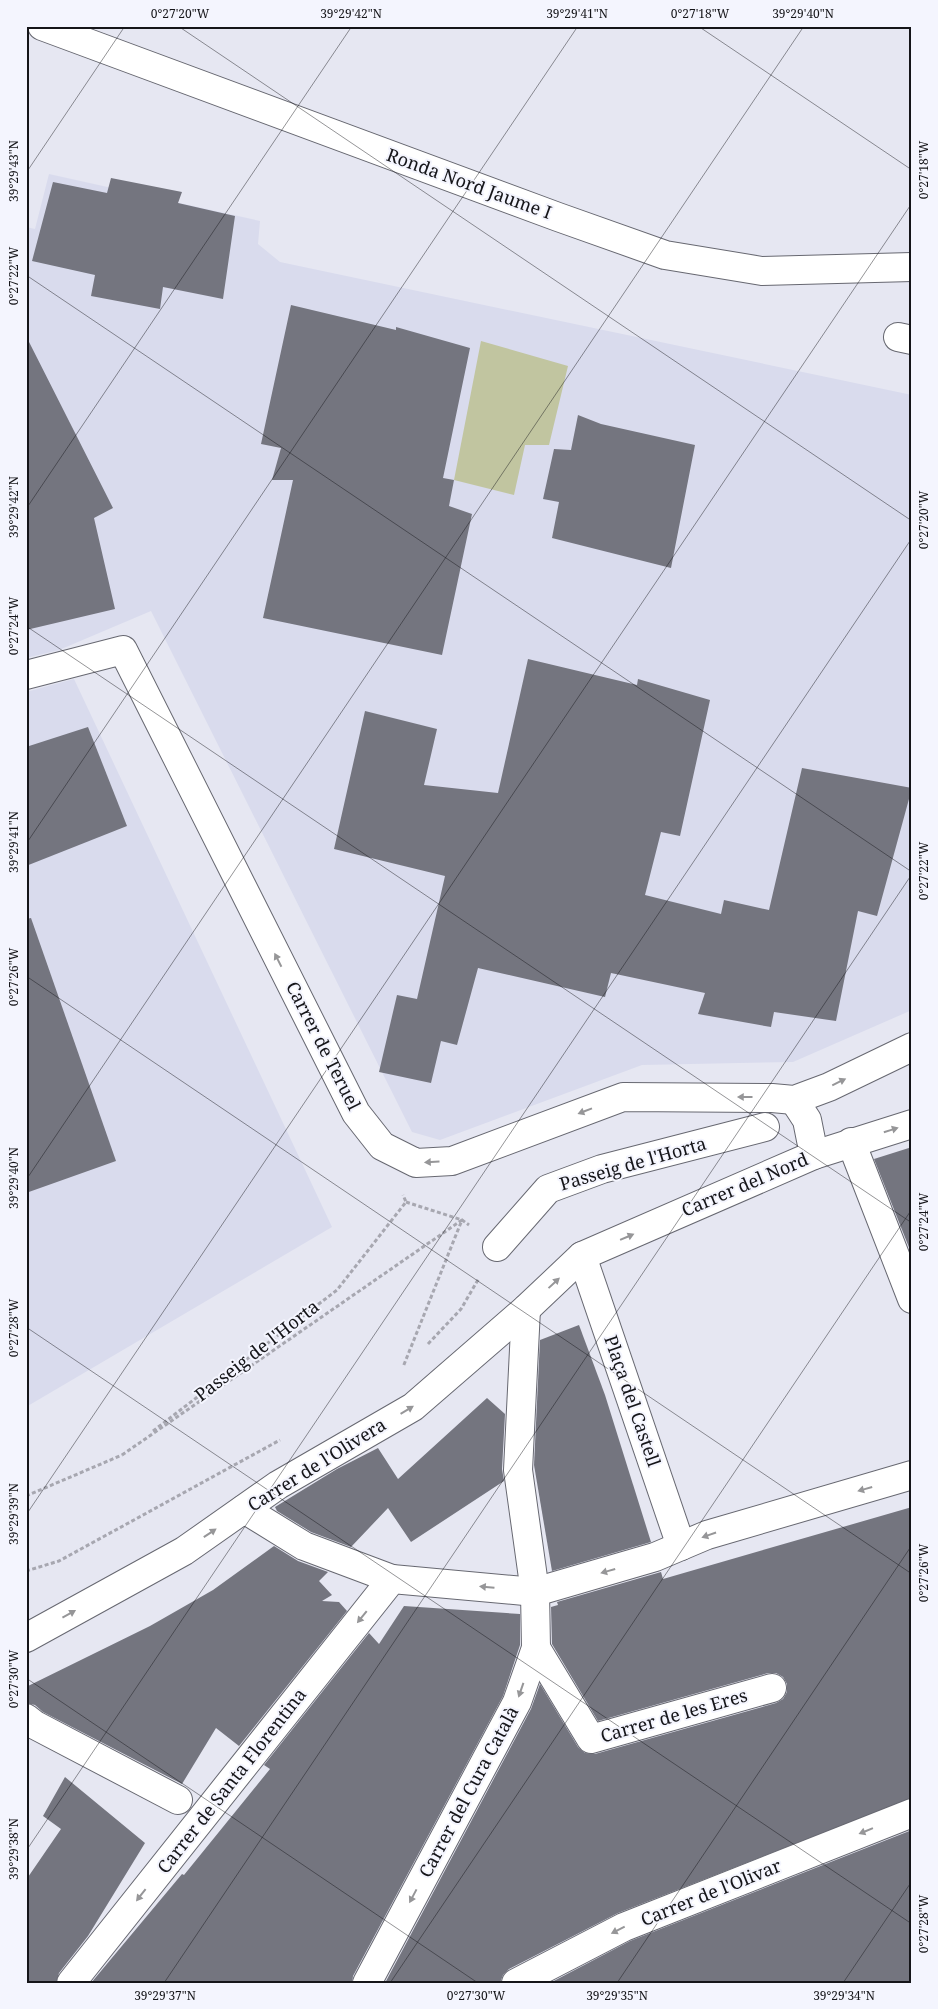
<svg xmlns="http://www.w3.org/2000/svg" width="938" height="2009" viewBox="0 0 938 2009" font-family="'Noto Serif',serif">
  <style>
    .built { fill: #d9dbed }
    .green { fill: #c1c5a0 }
    .building { fill: #74757f }
    .lines { fill: none; stroke-linecap: round; stroke-linejoin: round }
    .pedestrian-casing { stroke: #676871; stroke-width: 30 }
    .minor-casing { stroke: #676871; stroke-width: 30 }
    .secondary-casing { stroke: #676871; stroke-width: 30 }
    .path { stroke: #a7a7b0; stroke-width: 3; stroke-dasharray: 4 2.5; stroke-linecap: butt }
    .pedestrian { stroke: #fff; stroke-width: 28 }
    .minor { stroke: #fff; stroke-width: 28 }
    .secondary { stroke: #fff; stroke-width: 28 }
    .oneway { fill: #969698 }
    .ticks { fill: none; stroke: #151519; stroke-width: 1; stroke-opacity: 0.45 }
    .labels { text-anchor: middle; stroke-width: 4; stroke-linejoin: round; paint-order: stroke }
    .street-label { font-size: 18px; fill: #151519; stroke: #f4f5fe }
    .neatline { fill: none; stroke: #151519; stroke-width: 2 }
    .ticks-label { font-size: 12px; text-anchor: middle; fill: #151519 }
  </style>
  <rect width="100%" height="100%" fill="#e6e7f2"/>
  <g class="built">
    <polygon points="49,174 260,221 258,244 280,262 912,395 912,1010 793,1062 642,1065 440,1140 412,1132 151,611 59,650 26,658 26,227 35,229"/>
    <polygon points="74,679 332,1227 26,1407 26,692"/>
  </g>
  <polygon class="green" points="481,341 568,366 549,445 525,445 514,495 454,480"/>
  <g class="building">
    <polygon points="111,178 182,192 178,203 235,216 223,299 163,287 160,309 91,296 95,275 32,261 53,182 107,193"/>
    <polygon points="291,305 396,330 396,327 470,348 443,478 454,480 449,506 472,514 442,655 263,618 293,480 272,480 281,448 261,444"/>
    <polygon points="26,336 113,508 94,518 115,609 26,630"/>
    <polygon points="578,415 601,424 695,445 671,568 552,538 559,502 543,499 554,449 571,450"/>
    <polygon points="528,659 637,685 638,679 710,700 680,836 661,832 645,895 721,914 724,900 769,910 802,768 912,788 877,916 858,911 836,1021 774,1012 771,1027 698,1014 705,993 611,973 605,997 478,968 457,1045 441,1041 431,1083 379,1072 397,995 417,999 445,876 334,849 365,711 437,729 424,785 498,793"/>
    <polygon points="88,727 127,826 26,866 26,747"/>
    <polygon points="31,918 116,1161 26,1193 26,919"/>
    <polygon points="912,1147 912,1255 874,1159"/>
    <polygon points="579,1325 605,1395 651,1542 552,1571 534,1465 540,1340"/>
    <polygon points="487,1398 505,1414 502,1469 504,1481 411,1542 388,1508 351,1547 311,1532 277,1511 275,1507 337,1469 378,1448 398,1479"/>
    <polygon points="912,1507 912,1798 618,1913 509,1969 503,1975 500,1983 385,1983 531,1709 540,1684 578,1747 585,1753 595,1754 776,1703 783,1699 787,1692 787,1684 783,1677 776,1673 768,1673 598,1721 552,1644 551,1607 558,1605 557,1602 661,1572 663,1579"/>
    <polygon points="274,1546 298,1561 328,1572 319,1581 332,1595 322,1601 339,1602 347,1611 239,1746 216,1728 182,1784 43,1712 35,1705 26,1703 26,1687 150,1626 213,1590"/>
    <polygon points="404,1606 520,1614 520,1645 503,1696 353,1976 352,1983 91,1983 182,1874 184,1875 270,1769 264,1765 369,1633 379,1644"/>
    <polygon points="65,1777 145,1843 88,1936 59,1973 56,1983 26,1983 26,1880 61,1829 43,1816"/>
    <polygon points="912,1830 912,1983 550,1983 630,1941"/>
  </g>
  <g class="lines">
    <g class="pedestrian-casing">
      <g id="pedestrian">
        <polyline points="898,337 912,340"/>
        <polyline points="851,1142 912,1299"/>
        <polyline points="497,1247 548,1189 602,1169 765,1127"/>
        <polyline points="526,1309 518,1470 535,1592"/>
        <polyline points="244,1509 304,1546 392,1579"/>
        <polyline points="26,1718 35,1725 178,1800"/>
      </g>
    </g>
    <g class="minor-casing">
      <g id="minor">
        <polyline points="26,675 123,650 356,1113 382,1146 416,1163 452,1161 623,1097 772,1098 794,1100 829,1087 912,1047"/>
        <polyline points="794,1100 807,1120 814,1155"/>
        <polyline points="582,1256 681,1546"/>
        <polyline points="26,1638 184,1551 278,1485 413,1407 526,1309 582,1256 814,1155 912,1124"/>
        <polyline points="536,1648 591,1739 772,1688"/>
        <polyline points="71,1983 392,1579 535,1592 655,1557 707,1535 912,1475"/>
        <polyline points="367,1983 517,1702 536,1648 535,1592"/>
        <polyline points="516,1983 624,1927 912,1813"/>
      </g>
    </g>
    <g class="secondary-casing">
      <polyline id="secondary" points="42,26 558,217 665,255 762,271 912,267"/>
    </g>
    <g class="path">
      <polyline points="406,1202 462,1220 469,1225"/>
      <polyline points="428,1344 461,1309 479,1278"/>
      <polyline points="153,1431 337,1290 406,1202 403,1195"/>
      <polyline points="122,1455 462,1220 403,1367"/>
      <polyline points="26,1496 122,1455"/>
      <polyline points="26,1571 59,1561 280,1440"/>
    </g>
    <use href="#pedestrian" class="pedestrian"/>
    <use href="#minor" class="minor"/>
    <use href="#secondary" class="secondary"/>
  </g>
  <defs><path id="oneway-solid" d="M-6-.8H1V-3.2L6.5 0L1 3.2V.8H-6Z" transform="scale(1.25)"/></defs>
  <g class="oneway">
    <use href="#oneway-solid" transform="translate(278 960) rotate(-117)"/>
    <use href="#oneway-solid" transform="translate(839 1082) rotate(-26)"/>
    <use href="#oneway-solid" transform="translate(745 1097) rotate(-180)"/>
    <use href="#oneway-solid" transform="translate(585 1111) rotate(159)"/>
    <use href="#oneway-solid" transform="translate(891 1130) rotate(-17)"/>
    <use href="#oneway-solid" transform="translate(432 1162) rotate(177)"/>
    <use href="#oneway-solid" transform="translate(627 1237) rotate(-23)"/>
    <use href="#oneway-solid" transform="translate(554 1283) rotate(-43)"/>
    <use href="#oneway-solid" transform="translate(407 1410) rotate(-31)"/>
    <use href="#oneway-solid" transform="translate(865 1489) rotate(164)"/>
    <use href="#oneway-solid" transform="translate(210 1533) rotate(-34)"/>
    <use href="#oneway-solid" transform="translate(709 1535) rotate(161)"/>
    <use href="#oneway-solid" transform="translate(608 1571) rotate(164)"/>
    <use href="#oneway-solid" transform="translate(487 1587) rotate(-175)"/>
    <use href="#oneway-solid" transform="translate(69 1614) rotate(-29)"/>
    <use href="#oneway-solid" transform="translate(362 1617) rotate(129)"/>
    <use href="#oneway-solid" transform="translate(521 1690) rotate(109)"/>
    <use href="#oneway-solid" transform="translate(866 1831) rotate(158)"/>
    <use href="#oneway-solid" transform="translate(141 1895) rotate(128)"/>
    <use href="#oneway-solid" transform="translate(413 1896) rotate(118)"/>
    <use href="#oneway-solid" transform="translate(618 1930) rotate(153)"/>
  </g>
  <path class="ticks" d="M 178,26 L 912,521M 698,26 L 912,170M 26,173 L 125,26M 26,275 L 912,872M 26,509 L 352,26M 26,626 L 912,1223M 26,844 L 578,26M 26,976 L 912,1574M 26,1180 L 804,26M 26,1327 L 912,1924M 26,1515 L 912,203M 26,1678 L 478,1983M 26,1851 L 912,538M 164,1983 L 912,874M 390,1983 L 912,1209M 617,1983 L 912,1545M 843,1983 L 912,1881"/>
  <g class="labels">
    <g class="street-label">
      <text transform="translate(469 184) rotate(20)" y="6">Ronda Nord Jaume I</text>
      <text transform="translate(323 1046) rotate(63)" y="6">Carrer de Teruel</text>
      <text transform="translate(633 1164) rotate(-16)" y="6">Passeig de l'Horta</text>
      <text transform="translate(745 1185) rotate(-23)" y="6">Carrer del Nord</text>
      <text transform="translate(257 1351) rotate(-38)" y="6">Passeig de l'Horta</text>
      <text transform="translate(632 1401) rotate(71)" y="6">Plaça del Castell</text>
      <text transform="translate(317 1465) rotate(-32)" y="6">Carrer de l'Olivera</text>
      <text transform="translate(674 1716) rotate(-16)" y="6">Carrer de les Eres</text>
      <text transform="translate(232 1781) rotate(-52)" y="6">Carrer de Santa Florentina</text>
      <text transform="translate(469 1792) rotate(-62)" y="6">Carrer del Cura Català</text>
      <text transform="translate(711 1893) rotate(-22)" y="6">Carrer de l'Olivar</text>
    </g>
  </g>
  <rect width="938" height="2009" fill="none" stroke="#f4f5fe" stroke-width="55"/>
  <rect x="28" y="28" width="882" height="1954" class="neatline"/>
  <g class="ticks-label">
    <text x="180" y="18">0°27'20"W</text>
    <text x="351" y="18">39°29'42"N</text>
    <text x="577" y="18">39°29'41"N</text>
    <text x="700" y="18">0°27'18"W</text>
    <text x="803" y="18">39°29'40"N</text>
    <text transform="translate(924 170) rotate(-90)" y="4">0°27'18"W</text>
    <text transform="translate(14 171) rotate(-90)" y="4">39°29'43"N</text>
    <text transform="translate(14 276) rotate(-90)" y="4">0°27'22"W</text>
    <text transform="translate(14 507) rotate(-90)" y="4">39°29'42"N</text>
    <text transform="translate(924 520) rotate(-90)" y="4">0°27'20"W</text>
    <text transform="translate(14 626) rotate(-90)" y="4">0°27'24"W</text>
    <text transform="translate(14 842) rotate(-90)" y="4">39°29'41"N</text>
    <text transform="translate(924 871) rotate(-90)" y="4">0°27'22"W</text>
    <text transform="translate(14 977) rotate(-90)" y="4">0°27'26"W</text>
    <text transform="translate(14 1178) rotate(-90)" y="4">39°29'40"N</text>
    <text transform="translate(924 1222) rotate(-90)" y="4">0°27'24"W</text>
    <text transform="translate(14 1328) rotate(-90)" y="4">0°27'28"W</text>
    <text transform="translate(14 1514) rotate(-90)" y="4">39°29'39"N</text>
    <text transform="translate(924 1573) rotate(-90)" y="4">0°27'26"W</text>
    <text transform="translate(14 1679) rotate(-90)" y="4">0°27'30"W</text>
    <text transform="translate(14 1849) rotate(-90)" y="4">39°29'38"N</text>
    <text transform="translate(924 1924) rotate(-90)" y="4">0°27'28"W</text>
    <text x="165" y="2000">39°29'37"N</text>
    <text x="476" y="2000">0°27'30"W</text>
    <text x="617" y="2000">39°29'35"N</text>
    <text x="844" y="2000">39°29'34"N</text>
  </g>
</svg>
